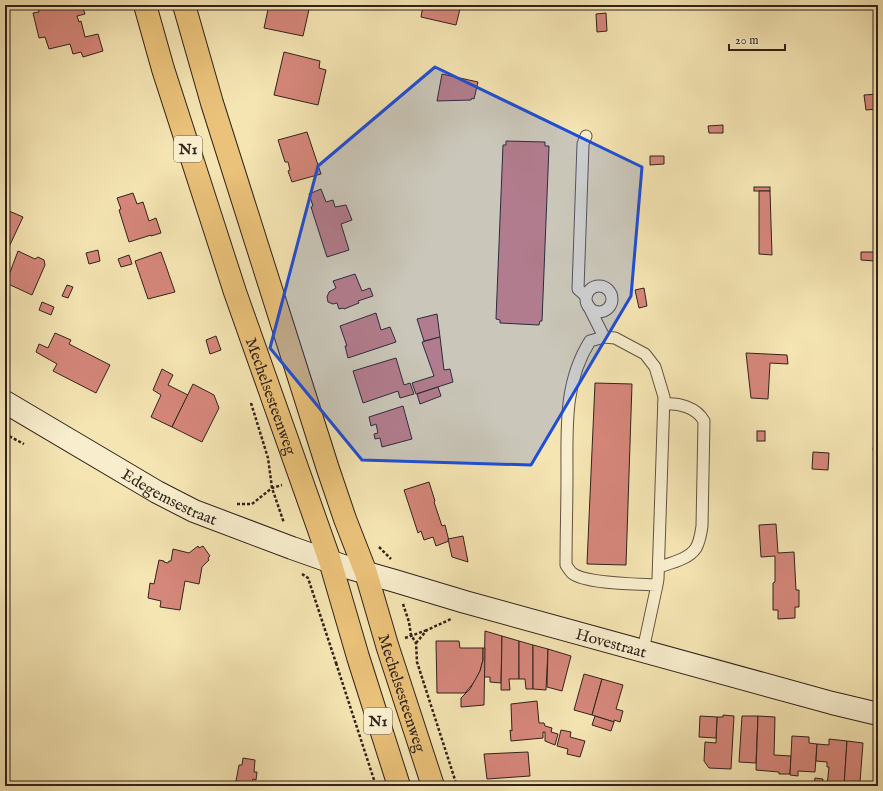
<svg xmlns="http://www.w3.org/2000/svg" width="883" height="791" viewBox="0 0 883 791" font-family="'IM FELL English',serif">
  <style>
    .building { fill: #d6877b; stroke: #31221a }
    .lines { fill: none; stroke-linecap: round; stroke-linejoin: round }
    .lane-casing { stroke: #625340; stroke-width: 13 }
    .secondary-casing { stroke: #31221a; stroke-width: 24 }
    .primary-casing { stroke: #31221a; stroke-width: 24 }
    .path { stroke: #31221a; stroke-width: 2.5; stroke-dasharray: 3 2; stroke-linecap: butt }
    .lane { stroke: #f8eece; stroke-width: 11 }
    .secondary { stroke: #f8eece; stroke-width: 22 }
    .primary { stroke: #eac27a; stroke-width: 22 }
    .marked { fill: #1d4ed8; fill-opacity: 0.2; stroke: #1d4ed8; stroke-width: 3; stroke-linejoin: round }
    .labels { text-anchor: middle; stroke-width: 4; stroke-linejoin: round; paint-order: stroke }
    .shield { fill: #f8eece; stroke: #6d5f50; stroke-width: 1 }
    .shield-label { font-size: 15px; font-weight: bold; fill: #31221a }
    .street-label { font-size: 16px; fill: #31221a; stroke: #f8eece }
  </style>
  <rect width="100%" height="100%" fill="#f5e5b3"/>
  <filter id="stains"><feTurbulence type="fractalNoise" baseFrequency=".005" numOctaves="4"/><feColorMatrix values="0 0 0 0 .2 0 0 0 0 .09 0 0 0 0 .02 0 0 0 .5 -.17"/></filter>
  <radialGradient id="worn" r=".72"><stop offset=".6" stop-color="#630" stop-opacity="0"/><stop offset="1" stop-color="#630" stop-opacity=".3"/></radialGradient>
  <g class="building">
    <polygon points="37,5 77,5 78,9 83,8 85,14 77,16 79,22 81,21 85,37 98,34 103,51 83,57 81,52 73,54 70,44 49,49 45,37 39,38 33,13 39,12"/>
    <polygon points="269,5 310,5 303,36 264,28"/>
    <polygon points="423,5 442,5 460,9 456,25 421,17"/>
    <polygon points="606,13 607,31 597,32 596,14"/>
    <polygon points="284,52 320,61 319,68 326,70 318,105 274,95"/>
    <polygon points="442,74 478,82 474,99 472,98 471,100 437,101"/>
    <polygon points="878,94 878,109 866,110 864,95"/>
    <polygon points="723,125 723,133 709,133 708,126"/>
    <polygon points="307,132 321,174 292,182 288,171 290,170 288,162 285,162 278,140"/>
    <polygon points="506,141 545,142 545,146 549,146 542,321 540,321 539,325 500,323 500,320 496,319 503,145 506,145"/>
    <polygon points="650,156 664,156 664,164 650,165"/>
    <rect x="754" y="187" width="16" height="4"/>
    <polygon points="321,189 326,202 333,200 335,207 346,205 352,220 341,224 349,250 327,257 311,207 313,206 309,194"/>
    <polygon points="759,191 770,191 772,255 759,254"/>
    <polygon points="133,193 137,204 143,202 149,221 156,218 161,233 151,236 151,235 129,242 119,210 121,209 117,198"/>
    <polygon points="5,209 9,211 5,221"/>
    <polygon points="9,211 23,217 8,249 5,248 5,221"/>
    <polygon points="98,250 100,261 89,264 86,253"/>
    <polygon points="18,251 35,259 38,257 44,260 45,265 32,295 6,283"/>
    <polygon points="161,252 175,292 148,299 135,261"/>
    <polygon points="861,252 874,252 874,261 861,260"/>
    <polygon points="129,255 132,264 121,267 118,259"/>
    <polygon points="355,274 362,291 370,288 373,296 358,301 359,303 344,309 343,308 339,309 337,303 333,304 328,302 327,297 329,292 336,288 333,281"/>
    <polygon points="67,285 73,287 68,298 62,296"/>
    <polygon points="644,288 647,306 639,308 635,290"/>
    <polygon points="42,302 54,307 51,315 39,310"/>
    <polygon points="376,313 381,330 390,327 396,342 348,358 345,346 347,346 340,326"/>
    <polygon points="437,314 440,337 424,341 417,319"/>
    <polygon points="55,333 71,340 69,344 110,365 96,393 53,371 57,364 36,352 39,344 48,348"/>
    <polygon points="216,336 221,350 210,354 206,340"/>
    <polygon points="440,337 444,370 450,369 453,382 416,394 412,383 434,376 422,342"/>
    <polygon points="746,353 787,355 788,364 770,363 768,399 751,398"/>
    <polygon points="396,358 404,385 410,383 414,394 400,398 398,391 363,403 353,371"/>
    <polygon points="162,369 173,375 168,385 188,395 172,427 151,417 161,395 153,390"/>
    <polygon points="595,383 632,384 626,565 587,564"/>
    <polygon points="193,384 214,395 219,408 202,442 172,427"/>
    <polygon points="438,387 441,396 420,404 417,394"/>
    <polygon points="403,406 412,439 382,447 380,438 375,439 374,434 378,433 376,424 371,426 369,417"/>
    <rect x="757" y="431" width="8" height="10"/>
    <polygon points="877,441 878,441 878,451 873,450 874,443 877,443"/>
    <polygon points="813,452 829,453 828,470 812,469"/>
    <polygon points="429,482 435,501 434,502 442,526 445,525 449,541 436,546 433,537 424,540 421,531 418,533 404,490"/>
    <polygon points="776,524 778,553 794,552 796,590 799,590 799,607 795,607 795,618 778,619 778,610 773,610 773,583 775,582 775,556 761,557 759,525"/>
    <polygon points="463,536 468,562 452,557 448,539"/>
    <polygon points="198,546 199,548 203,546 210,556 208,558 209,560 202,567 199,584 185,581 180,610 160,607 161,601 148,598 150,583 154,584 159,560 164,561 164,562 168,563 169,561 171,561 173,549 189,553"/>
    <polygon points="485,631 502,636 501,683 490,682 490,677 484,677"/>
    <polygon points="502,636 519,641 519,679 509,679 510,690 501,690"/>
    <polygon points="436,641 459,641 460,648 483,648 483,660 480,671 476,680 465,693 437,693"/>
    <polygon points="519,641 533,645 533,689 526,689 525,679 519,679"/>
    <polygon points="533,645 548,649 546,690 533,689"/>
    <polygon points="483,648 485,648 484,705 461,707 461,698 470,689 480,671 483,660"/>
    <polygon points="548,649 571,656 562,691 547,687"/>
    <polygon points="584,674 602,679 592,715 574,710"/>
    <polygon points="602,679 623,685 616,709 623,711 620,722 614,720 614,722 592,715"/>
    <polygon points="537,701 539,723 544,723 545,726 552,728 551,732 558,734 555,745 545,741 545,732 543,732 543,738 511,741 510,730 512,731 511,704"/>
    <polygon points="723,715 734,716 731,769 709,768 704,761 705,742 716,743 717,717 723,717"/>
    <polygon points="595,716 614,722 611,731 592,725"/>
    <polygon points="700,716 717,717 716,738 699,737"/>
    <polygon points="742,716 758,716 756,763 739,762"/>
    <polygon points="758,716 775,717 774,755 791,756 790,774 779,774 779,772 756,770"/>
    <polygon points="561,730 571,732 570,737 585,741 580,757 567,754 568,749 557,746"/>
    <polygon points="792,736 809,737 809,743 817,744 815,772 798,771 798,776 790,775"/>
    <polygon points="829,739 847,741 844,786 827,786 829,767 827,767 827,762 816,761 817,744 829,745"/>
    <polygon points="847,741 863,743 860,782 853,781 852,786 844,786"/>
    <polygon points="528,752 530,776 487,779 484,754"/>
    <polygon points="243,758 255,760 254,772 257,772 256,780 253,779 252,783 236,781 239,765 242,765"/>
    <polygon points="815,778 823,779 822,786 814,786"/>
  </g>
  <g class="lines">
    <g class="lane-casing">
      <g id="lane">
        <circle cx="599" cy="299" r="13"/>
        <polyline points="586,296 578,289 583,144 586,136"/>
        <polyline points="588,305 604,337"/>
        <path d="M 659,567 C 671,563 689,559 696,548 C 700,541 701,533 702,526 L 704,421 C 696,407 679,403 664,404"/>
        <path d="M 643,650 L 657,585 L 658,579 L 664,397 L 655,367 L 645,354 L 615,338 L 604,337 L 590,341 C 564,382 567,427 567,474 C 567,504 566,535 566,565 C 568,568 570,571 572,573 C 585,584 639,584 657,585"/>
      </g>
    </g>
    <g class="secondary-casing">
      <g id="secondary">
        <path id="s1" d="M 5,402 L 157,492 L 194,511 L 292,548 L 346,567 L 395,581 L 465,602 L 832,703 L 878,714"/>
      </g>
    </g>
    <g class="primary-casing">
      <g id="primary">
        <path id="s2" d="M 145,5 L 163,69 L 235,292 L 330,561 L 358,657 L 399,786"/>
        <path id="s3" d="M 184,5 L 212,103 L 328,469 L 345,519 L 366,573 L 387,645 L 433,786"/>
      </g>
    </g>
    <g class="path">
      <polyline points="251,403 268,458 272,488 284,523"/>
      <polyline points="5,434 24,444"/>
      <polyline points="237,504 252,504 272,488 282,485"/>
      <polyline points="379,547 391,559"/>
      <polyline points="302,574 308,578 336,663 338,663"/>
      <polyline points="403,604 409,622 411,635 416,643 417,662 457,786"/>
      <polyline points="405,638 427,630"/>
      <polyline points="416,643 427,630 451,619"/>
      <polyline points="336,663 376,786"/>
    </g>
    <use href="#lane" class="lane"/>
    <use href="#secondary" class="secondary"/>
    <use href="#primary" class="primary"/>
  </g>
  <path class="marked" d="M 435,67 L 642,167 L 631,296 L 531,465 L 362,460 L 270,348 L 318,166 Z"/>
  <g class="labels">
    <g class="shield">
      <rect x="174" y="136" width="28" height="26" rx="3"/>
      <rect x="364" y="708" width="28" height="26" rx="3"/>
    </g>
    <g class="shield-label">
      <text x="188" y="154">N1</text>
      <text x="378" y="726">N1</text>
    </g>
    <g class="street-label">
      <text dy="6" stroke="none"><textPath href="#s2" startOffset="411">Mechelsesteenweg</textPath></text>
      <text dy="6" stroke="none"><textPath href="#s1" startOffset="190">Edegemsestraat</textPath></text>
      <text dy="6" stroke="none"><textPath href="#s1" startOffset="656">Hovestraat</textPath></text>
      <text dy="6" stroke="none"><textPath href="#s3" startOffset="722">Mechelsesteenweg</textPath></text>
    </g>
  </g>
  <rect width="883" height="791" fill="none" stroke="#f5e5b3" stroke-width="20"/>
  <rect x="6" y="6" width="871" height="779" fill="none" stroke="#31221a" stroke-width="2"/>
  <rect x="10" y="10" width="863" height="771" fill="none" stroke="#31221a"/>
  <path d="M729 44v6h56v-6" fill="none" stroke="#31221a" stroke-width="2"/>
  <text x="735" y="44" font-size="12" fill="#31221a" stroke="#f8eece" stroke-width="3" paint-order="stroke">20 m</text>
  <rect width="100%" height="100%" filter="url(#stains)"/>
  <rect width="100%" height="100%" fill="url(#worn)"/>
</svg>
